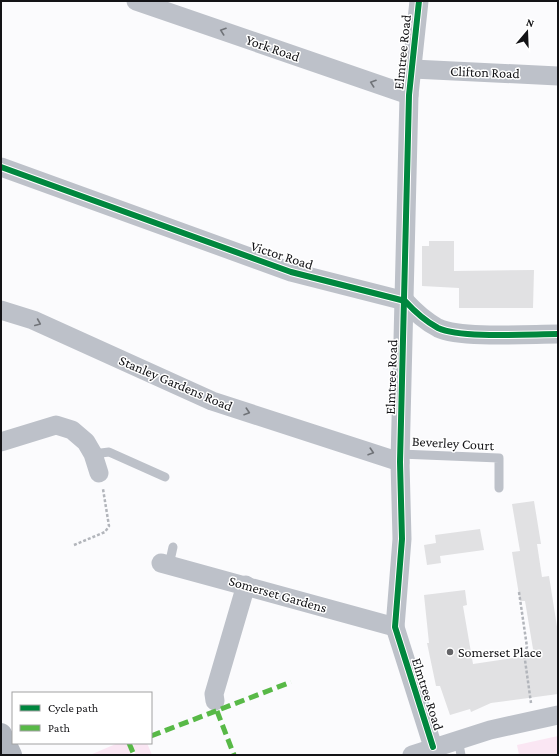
<svg xmlns="http://www.w3.org/2000/svg" width="559" height="756" viewBox="0 0 559 756" font-family="'Crimson Pro',serif">
  <style>
    .green { fill: #fae6f3 }
    .building { fill: #e1e1e3 }
    .lines { fill: none; stroke-linecap: round; stroke-linejoin: round }
    .path { stroke: #b2b5bb; stroke-width: 2.5; stroke-dasharray: 3 2; stroke-linecap: butt }
    .service { stroke: #bdc1c9; stroke-width: 9 }
    .minor { stroke: #bdc1c9; stroke-width: 19 }
    .secondary { stroke: #b1b6bf; stroke-width: 22 }
    .quiet { stroke: #58b947; stroke-width: 5; stroke-dasharray: 10 5; stroke-linecap: butt }
    .cycleway-casing { stroke: #fff; stroke-width: 8 }
    .cycleway { stroke: #00873e; stroke-width: 6 }
    .oneway { stroke: #707378 }
    .poi-dot { fill: #646467; stroke: #fff; stroke-width: 1.5 }
    .labels { text-anchor: middle; stroke-width: 3; stroke-linejoin: round; paint-order: stroke }
    .street-label { font-size: 14px; fill: #131316; stroke: #fff }
    .poi-label { font-size: 14px; fill: #131316; stroke: #fff; text-anchor: start }
  </style>
  <rect width="100%" height="100%" fill="#fbfbfd"/>
  <g class="green">
    <polygon points="558,736 558,755 519,755 517,745"/>
    <polygon points="118,743 127,743 132,753 127,755 90,755"/>
    <polygon points="138,743 147,743 152,755 136,755 132,746"/>
  </g>
  <g class="building">
    <polygon points="429,241 454,241 454,271 534,270 533,308 459,308 459,288 422,286 422,246 429,246"/>
    <polygon points="534,501 541,544 537,544 542,577 549,576 558,633 558,694 491,703 471,712 470,709 450,715 440,686 436,686 427,643 429,643 424,595 465,590 467,605 463,606 473,664 534,655 525,601 520,601 512,552 520,551 512,504"/>
    <polygon points="480,529 484,550 440,556 441,563 427,565 424,545 436,543 435,535"/>
  </g>
  <g class="lines">
    <g class="path">
      <polyline points="74,545 105,532 109,526 103,489"/>
      <polyline points="519,592 527,647 524,653 531,703"/>
    </g>
    <g class="service">
      <polyline points="93,454 109,452 165,477"/>
      <polyline points="400,454 499,458 499,488"/>
      <polyline points="169,565 173,547"/>
      <polyline points="458,739 461,755"/>
    </g>
    <g class="minor">
      <polyline points="136,1 409,95"/>
      <polyline points="419,1 409,95 400,462 402,539 395,627 433,747"/>
      <polyline points="413,69 558,76"/>
      <path d="M 1,167 L 291,272 L 405,301 C 415,312 425,321 438,328 C 462,339 530,334 558,334"/>
      <polyline points="1,310 33,320 212,401 400,462"/>
      <polyline points="1,442 56,425 72,430 86,442 93,454 99,473"/>
      <polyline points="161,563 395,627"/>
      <polyline points="215,701 214,694 246,585"/>
      <polyline points="412,755 490,730 558,715"/>
    </g>
    <polyline class="secondary" points="1,734 11,755"/>
    <g class="quiet">
      <polyline points="217,711 234,755"/>
      <polyline points="151,736 291,682"/>
      <polyline points="129,743 134,755"/>
    </g>
    <g class="cycleway-casing">
      <g id="cycleway">
        <polyline points="419,1 409,95 400,462 402,539 395,627 433,747"/>
        <path d="M 1,167 L 291,272 L 405,301 C 415,312 425,321 438,328 C 462,339 530,334 558,334"/>
      </g>
    </g>
    <use href="#cycleway" class="cycleway"/>
  </g>
  <defs><path id="oneway-chevron" d="M-2-3.5L2.5 0L-2 3.5" fill="none" stroke-width="1.6" stroke-linecap="round" stroke-linejoin="round"/></defs>
  <g class="oneway">
    <use href="#oneway-chevron" transform="translate(223 31) rotate(-161)"/>
    <use href="#oneway-chevron" transform="translate(373 83) rotate(-161)"/>
    <use href="#oneway-chevron" transform="translate(38 323) rotate(23)"/>
    <use href="#oneway-chevron" transform="translate(247 412) rotate(18)"/>
    <use href="#oneway-chevron" transform="translate(371 452) rotate(18)"/>
  </g>
  <circle class="poi-dot" cx="450" cy="652" r="4"/>
  <g class="labels">
    <g class="street-label">
      <text transform="translate(273 48) rotate(19)" y="5">York Road</text>
      <text transform="translate(402 52) rotate(-84)" y="5">Elmtree Road</text>
      <text transform="translate(485 72) rotate(2)" y="5">Clifton Road</text>
      <text transform="translate(282 255) rotate(18)" y="5">Victor Road</text>
      <text transform="translate(391 377) rotate(-88)" y="5">Elmtree Road</text>
      <text transform="translate(176 383) rotate(23)" y="5">Stanley Gardens Road</text>
      <text transform="translate(453 443) rotate(3)" y="5">Beverley Court</text>
      <text transform="translate(278 594) rotate(16)" y="5">Somerset Gardens</text>
      <text transform="translate(428 694) rotate(72)" y="5">Elmtree Road</text>
    </g>
    <g class="poi-label">
      <text x="458" y="657">Somerset Place</text>
    </g>
  </g>
  <rect width="559" height="756" fill="none" stroke="#131316" stroke-width="4"/>
  <rect x="12" y="692" width="140" height="52" fill="#ffffff" stroke="#a1a1a2"/>
  <rect x="20" y="705" width="20" height="6" fill="#00873e" stroke="#a1a1a2"/>
  <text x="48" y="712" font-size="12" fill="#131316">Cycle path</text>
  <rect x="20" y="725" width="20" height="6" fill="#58b947" stroke="#a1a1a2"/>
  <text x="48" y="732" font-size="12" fill="#131316">Path</text>
  <g transform="translate(527 32) rotate(19)" stroke="#ffffff" stroke-width="3" paint-order="stroke">
  <path d="M0-3L7 15L0 10L-7 15Z" fill="#131316"/>
  <text y="-6" font-size="11" font-weight="bold" text-anchor="middle" fill="#131316">N</text>
  </g>
</svg>
